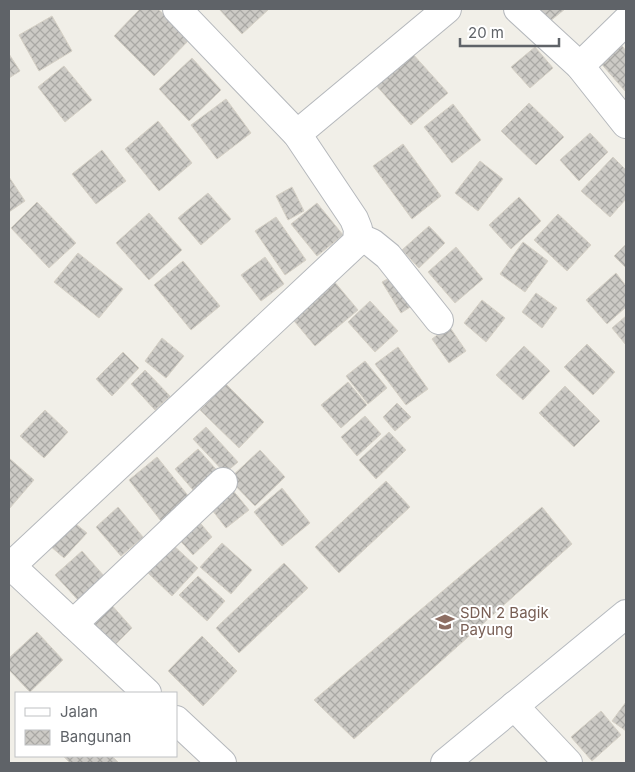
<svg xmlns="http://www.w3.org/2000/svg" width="635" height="772" viewBox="0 0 635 772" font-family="Inter,sans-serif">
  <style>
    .building { fill: url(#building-cross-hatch); stroke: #d6d1c6 }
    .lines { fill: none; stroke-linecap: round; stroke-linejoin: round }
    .street-casing { stroke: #b5b8bc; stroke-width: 30 }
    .secondary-casing { stroke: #b6babf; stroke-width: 30 }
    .street { stroke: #fff; stroke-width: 28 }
    .secondary { stroke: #fff; stroke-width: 28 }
    .labels { text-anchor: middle; stroke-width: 4; stroke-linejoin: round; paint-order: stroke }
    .education-label { font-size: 15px; fill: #785e54; stroke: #fff; text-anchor: start }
  </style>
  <defs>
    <pattern id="building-cross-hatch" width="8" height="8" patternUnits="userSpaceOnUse" patternTransform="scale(1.25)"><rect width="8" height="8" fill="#cccac5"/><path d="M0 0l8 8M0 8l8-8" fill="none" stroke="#a9a8a4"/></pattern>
  </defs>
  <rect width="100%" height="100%" fill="#f1efe8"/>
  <g class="building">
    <polygon points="140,9 158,9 190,39 154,76 114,36"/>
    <polygon points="219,9 269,9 242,34"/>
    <polygon points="537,9 565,9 549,22"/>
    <polygon points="52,16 72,51 39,71 19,35"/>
    <polygon points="619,42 626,51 626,90 625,91 598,60"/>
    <polygon points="535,47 553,68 530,88 511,67"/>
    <polygon points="411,52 448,93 411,125 375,84"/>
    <polygon points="9,54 20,71 9,78"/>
    <polygon points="192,58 221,90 189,121 159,89"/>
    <polygon points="64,66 92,100 65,122 38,87"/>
    <polygon points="226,99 251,133 217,159 191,125"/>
    <polygon points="529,103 564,137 536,165 501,131"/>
    <polygon points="453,104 481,140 452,163 424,127"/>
    <polygon points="158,121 192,163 159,191 125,149"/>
    <polygon points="590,133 608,152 579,181 560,160"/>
    <polygon points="403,144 441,196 412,219 373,166"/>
    <polygon points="102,150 126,181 96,204 72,174"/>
    <polygon points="613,157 626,170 626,199 610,217 581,191"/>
    <polygon points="480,161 503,179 478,211 455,193"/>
    <polygon points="9,177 25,201 9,212"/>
    <polygon points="292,187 304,211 288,220 276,196"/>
    <polygon points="208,193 231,219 201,245 178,218"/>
    <polygon points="519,197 541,221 511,249 489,225"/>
    <polygon points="37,202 76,243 49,268 11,228"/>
    <polygon points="317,203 343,235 317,256 291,224"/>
    <polygon points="149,213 182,250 149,280 116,243"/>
    <polygon points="558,214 591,245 567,271 534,240"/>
    <polygon points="276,217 306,260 285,275 255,231"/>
    <polygon points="429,226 445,243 419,268 402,250"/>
    <polygon points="523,242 548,261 525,292 500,274"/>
    <polygon points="626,244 626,268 614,256"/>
    <polygon points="456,247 483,279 455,303 428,272"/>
    <polygon points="78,253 123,289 99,318 54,282"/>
    <polygon points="265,257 284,284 261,301 241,275"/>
    <polygon points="183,261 220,306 191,330 154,285"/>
    <polygon points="400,272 418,302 401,313 382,282"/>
    <polygon points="616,273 626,286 626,307 607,324 586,300"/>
    <polygon points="333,280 358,310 315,346 290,316"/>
    <polygon points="536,293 557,308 542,328 522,312"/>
    <polygon points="482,300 505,318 486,342 464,323"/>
    <polygon points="370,301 398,331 375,352 348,322"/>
    <polygon points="626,316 626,345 612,328"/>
    <polygon points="449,326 466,351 449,363 432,339"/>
    <polygon points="162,338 184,356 166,378 145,361"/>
    <polygon points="587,344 615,372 593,395 564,367"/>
    <polygon points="524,346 550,371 523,400 496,375"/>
    <polygon points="398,347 428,389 406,405 375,364"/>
    <polygon points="123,352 139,368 112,396 96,379"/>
    <polygon points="365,361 387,388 368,404 346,376"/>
    <polygon points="145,370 170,396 155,410 131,384"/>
    <polygon points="348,382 367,405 341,428 321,405"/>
    <polygon points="226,384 264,422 239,448 200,410"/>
    <polygon points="565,386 600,421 574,447 539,413"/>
    <polygon points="397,403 411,417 395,431 383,417"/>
    <polygon points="45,410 68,432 44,458 20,436"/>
    <polygon points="365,416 381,434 357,456 341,437"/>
    <polygon points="206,427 238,462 225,473 193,439"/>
    <polygon points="389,432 406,450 376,479 359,460"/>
    <polygon points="198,449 222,476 199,497 175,469"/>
    <polygon points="260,450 285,477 255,506 229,479"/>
    <polygon points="157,457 190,498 161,521 129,480"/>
    <polygon points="9,458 34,480 9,509"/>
    <polygon points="386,481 410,507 339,573 315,547"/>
    <polygon points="231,488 249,510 226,528 209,506"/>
    <polygon points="282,488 310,523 282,546 254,512"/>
    <polygon points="118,507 143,537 121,556 96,527"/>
    <polygon points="542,507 572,544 354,739 314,700"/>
    <polygon points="196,518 212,537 193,555 176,536"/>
    <polygon points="71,520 87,533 64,558 49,545"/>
    <polygon points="222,543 252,570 231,594 200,567"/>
    <polygon points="173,545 198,568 172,596 147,572"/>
    <polygon points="82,551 104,576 78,600 55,575"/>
    <polygon points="284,563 308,588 239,653 216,628"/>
    <polygon points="198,576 225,601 207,621 179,595"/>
    <polygon points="109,602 132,628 111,649 86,622"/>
    <polygon points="37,632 63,660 30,692 9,670 9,658"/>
    <polygon points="202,636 237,671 203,706 168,671"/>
    <polygon points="626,702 626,731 612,721"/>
    <polygon points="601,711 621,735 592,761 571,737"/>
    <polygon points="63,756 112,756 119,763 70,763"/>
  </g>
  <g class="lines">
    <g class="street-casing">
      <g id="street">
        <polyline points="518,9 580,66"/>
        <polyline points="626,21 580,66 626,124"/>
        <polyline points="297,134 447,9"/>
        <polyline points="358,237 372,243 388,256 439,320"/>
        <polyline points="9,564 147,693"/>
        <polyline points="11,566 357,242 358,229 354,219 297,134 177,9"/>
        <polyline points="73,624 223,482"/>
        <polyline points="514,706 568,763"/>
        <polyline points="176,720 222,763"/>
      </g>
    </g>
    <g class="secondary-casing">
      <polyline id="secondary" points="445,763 626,614"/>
    </g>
    <use href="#street" class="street"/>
    <use href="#secondary" class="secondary"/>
  </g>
  <defs>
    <g id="school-bare" transform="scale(1.5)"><path d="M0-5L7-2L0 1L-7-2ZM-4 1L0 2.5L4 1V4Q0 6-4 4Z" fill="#8d6e63" stroke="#fff" stroke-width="2.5" paint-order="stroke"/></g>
  </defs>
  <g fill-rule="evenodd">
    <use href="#school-bare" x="445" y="622"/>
  </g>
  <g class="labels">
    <g class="education-label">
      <text x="460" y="618">SDN 2 Bagik<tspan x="460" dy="17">Payung</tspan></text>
    </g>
  </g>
  <rect width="635" height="772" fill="none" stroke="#5f6368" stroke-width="20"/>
  <rect x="15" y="692" width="162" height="65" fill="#ffffff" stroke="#bfc1c3"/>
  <rect x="25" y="708" width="25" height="8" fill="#ffffff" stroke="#bfc1c3"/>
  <text x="60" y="717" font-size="15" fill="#5f6368">Jalan</text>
  <rect x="25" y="730" width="25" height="15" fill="url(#building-cross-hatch)" stroke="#bfc1c3"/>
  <text x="60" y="742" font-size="15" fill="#5f6368">Bangunan</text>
  <path d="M460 38v8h99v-8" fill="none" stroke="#5f6368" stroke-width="2.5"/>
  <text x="468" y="38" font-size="15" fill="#5f6368" stroke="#ffffff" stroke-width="4" paint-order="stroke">20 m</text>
</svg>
